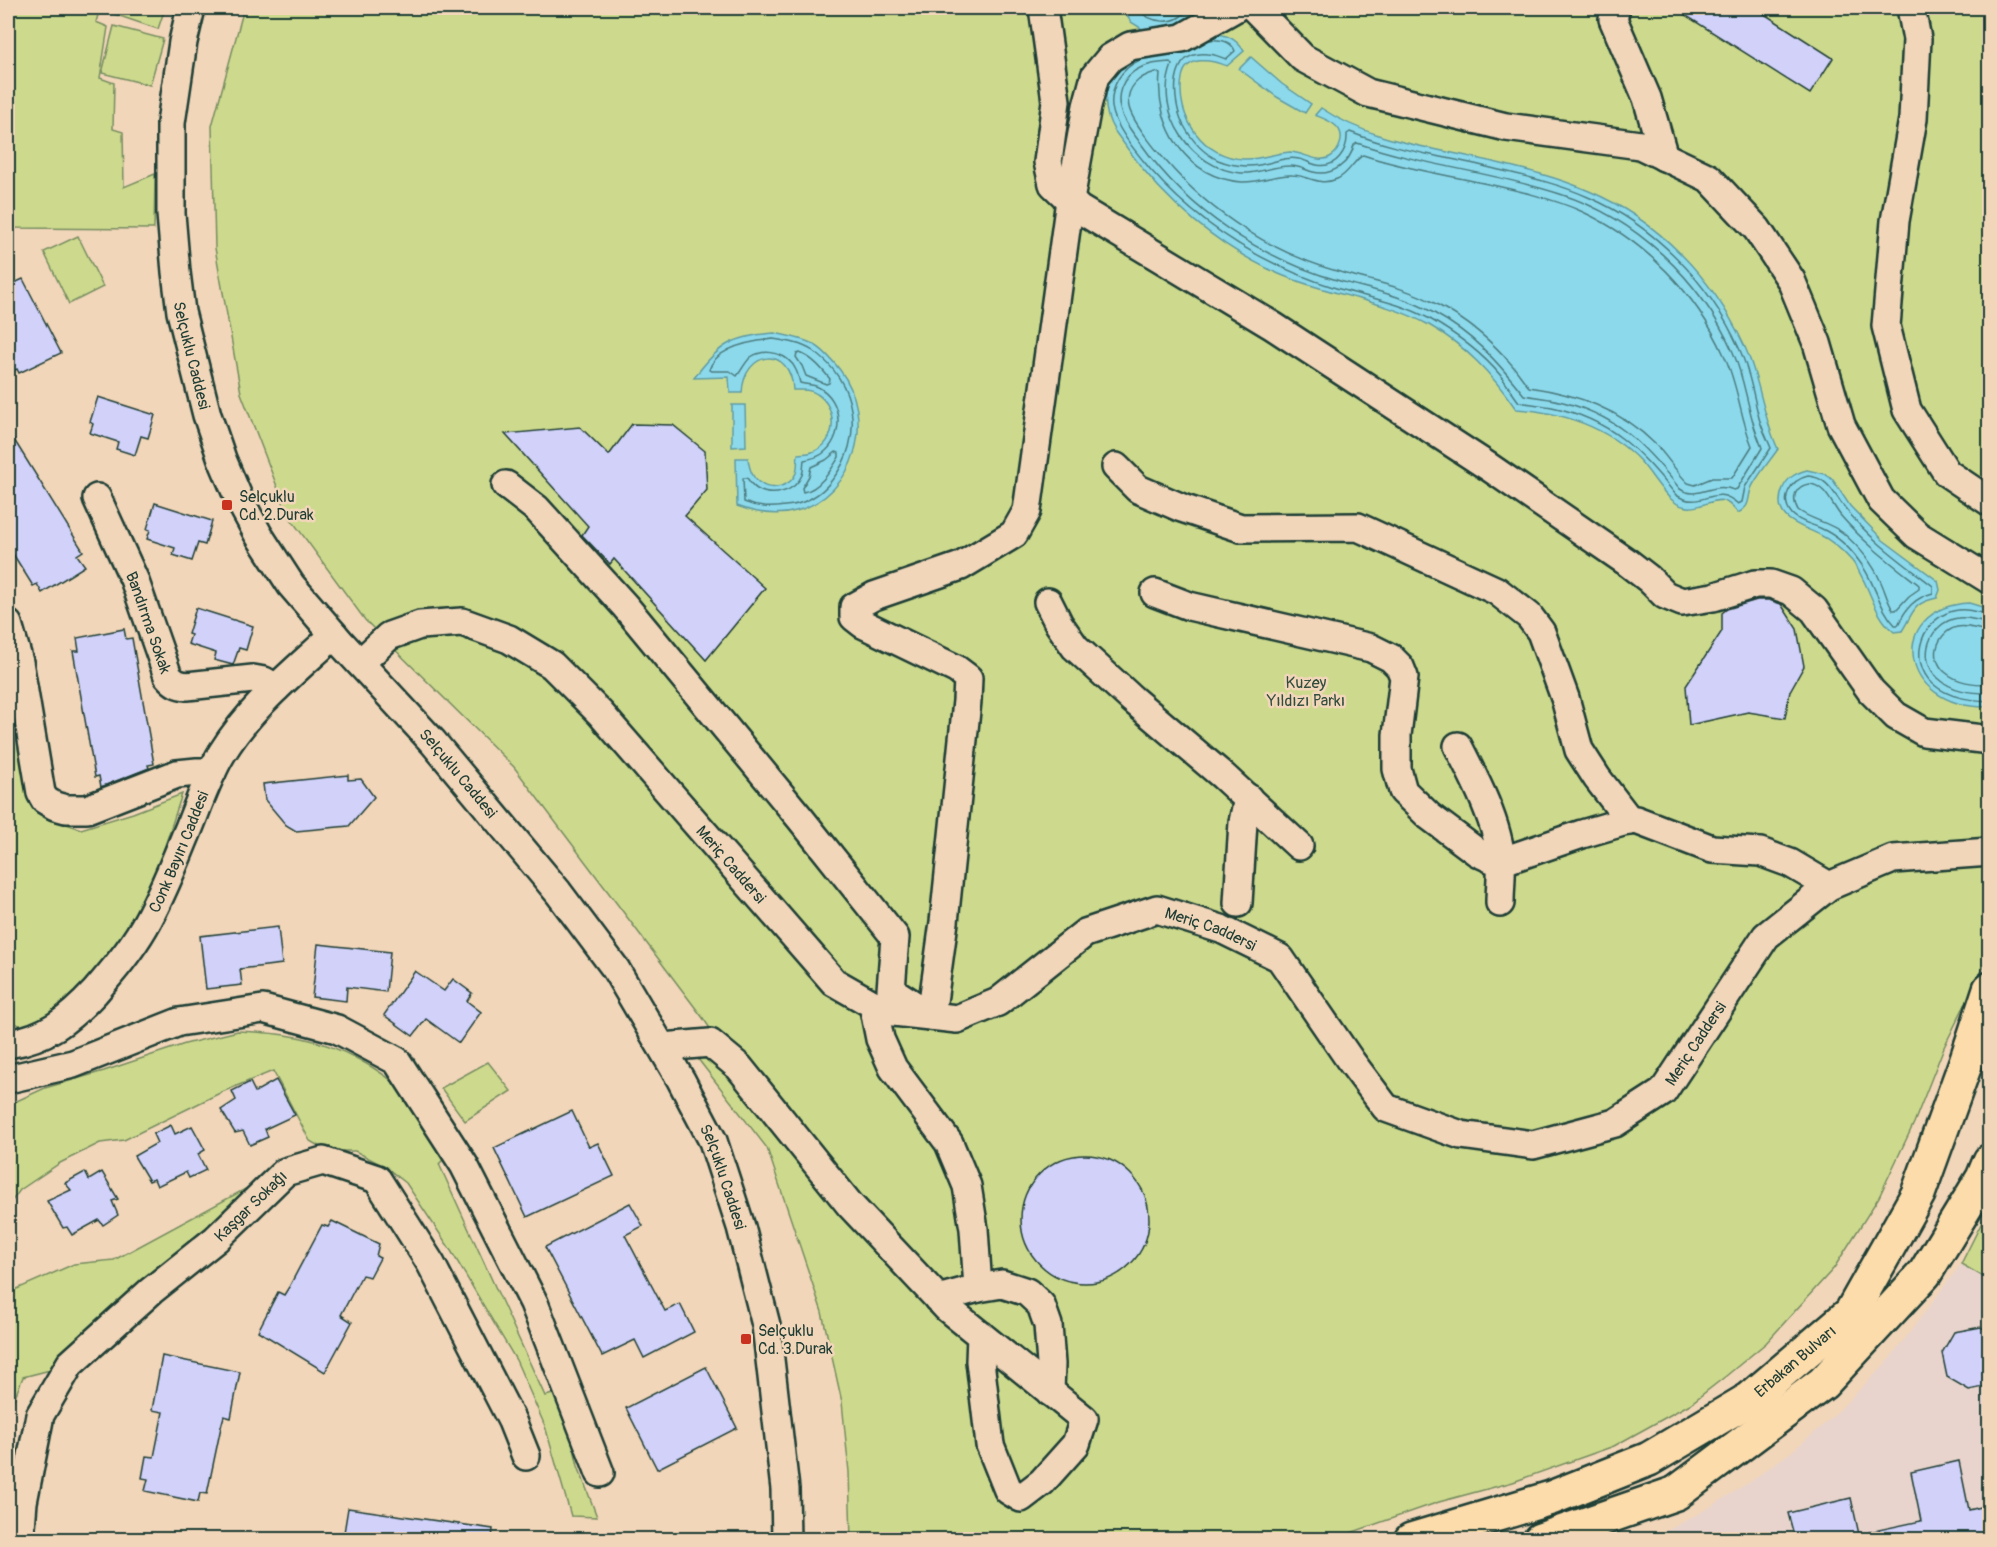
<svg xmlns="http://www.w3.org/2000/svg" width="1997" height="1547" viewBox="0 0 1997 1547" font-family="Pangolin,sans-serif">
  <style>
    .built { fill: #e8d4cc }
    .green { fill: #cdda8d; stroke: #768c60; stroke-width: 1.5 }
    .water { fill: #8cd9ec; stroke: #609ba2; stroke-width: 1.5 }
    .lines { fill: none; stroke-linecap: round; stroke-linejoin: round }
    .shore { stroke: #4b7b7e; stroke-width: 1.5 }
    .building { fill: #d1d1fa; stroke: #1f3d34; stroke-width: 1.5 }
    .minor-casing { stroke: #1f3d34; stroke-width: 32 }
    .highway-casing { stroke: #1f3d34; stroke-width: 38 }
    .minor { stroke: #f2d6b9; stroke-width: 27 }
    .highway { stroke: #fddcac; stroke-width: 33 }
    .poi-dot { fill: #c8321e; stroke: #f2d6b9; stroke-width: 2 }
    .labels { text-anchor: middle; stroke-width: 5; stroke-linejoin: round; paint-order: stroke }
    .street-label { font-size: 16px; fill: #1f3d34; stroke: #f2d6b9 }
    .poi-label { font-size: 16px; fill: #1f3d34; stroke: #f2d6b9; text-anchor: start }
    .park-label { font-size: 16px; fill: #304d3d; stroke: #f2d6b9 }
  </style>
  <rect width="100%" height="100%" fill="#f2d6b9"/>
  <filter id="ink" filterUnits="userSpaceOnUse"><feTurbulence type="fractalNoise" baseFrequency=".0167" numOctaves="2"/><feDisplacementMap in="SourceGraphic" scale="12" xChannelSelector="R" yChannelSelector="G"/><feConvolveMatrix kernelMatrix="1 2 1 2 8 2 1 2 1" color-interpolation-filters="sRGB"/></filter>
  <g filter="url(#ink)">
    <polygon class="built" points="1961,1264 1989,1280 1989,1539 1650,1540 1712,1506 1752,1480 1791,1452 1829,1420 1887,1362"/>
    <g class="green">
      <polygon points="8,8 100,8 96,22 108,27 100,78 114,83 113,129 123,132 124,187 155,174 154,229 8,228"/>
      <polygon points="106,8 165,8 158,29 105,11"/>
      <polygon points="244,8 1989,8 1989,956 1944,1047 1914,1123 1879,1197 1834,1268 1766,1343 1726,1376 1690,1404 1614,1446 1513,1482 1439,1502 1333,1539 851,1539 849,1472 842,1402 822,1312 767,1148 698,1059 728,1055 703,1018 514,767 365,620 288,515 241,393 215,248 212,126"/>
      <polygon points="114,26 163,39 150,85 102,73"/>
      <polygon points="78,236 103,287 69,304 44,252"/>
      <polygon points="8,676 39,802 54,820 81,829 133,813 182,794 152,885 115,964 66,1011 27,1028 12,1022 8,896"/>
      <path d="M 238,1031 C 260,1032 281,1033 302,1038 C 337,1045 382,1069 407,1094 C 421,1109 437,1137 449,1154 L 439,1164 L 545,1396 L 561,1392 L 578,1466 L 597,1517 L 571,1516 L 545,1426 L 516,1360 L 450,1249 L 406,1183 L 384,1166 L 355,1151 L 327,1151 L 310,1141 L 273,1071 L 222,1092 L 124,1140 L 100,1143 L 60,1163 L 20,1190 L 8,1206 L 8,1105 L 45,1088 L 104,1071 L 185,1044 Z"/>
      <polygon points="488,1062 511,1091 465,1121 441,1088"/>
      <polygon points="273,1174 54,1369 23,1377 8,1414 8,1295 10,1292 74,1264 114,1260"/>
      <polygon points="1989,1208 1990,1280 1989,1280 1961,1264"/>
    </g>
    <g class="water">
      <polygon points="1122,8 1201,8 1199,17 1194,23 1147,32 1131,22"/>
      <path d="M 1217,34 C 1229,35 1237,40 1244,51 L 1227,66 C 1212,60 1186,54 1182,78 C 1175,117 1204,158 1244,159 C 1260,160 1274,153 1290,152 C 1303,152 1318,164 1330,157 C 1340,151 1346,135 1336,126 C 1331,121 1322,118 1315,115 L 1321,108 C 1372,142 1431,147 1489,161 C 1523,169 1557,177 1589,191 C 1658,220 1713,278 1744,345 C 1760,378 1762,415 1778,449 C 1772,458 1754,480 1751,489 C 1747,502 1751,505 1738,513 C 1734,509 1730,503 1724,501 C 1710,496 1693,518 1672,500 C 1660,490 1651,473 1640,461 C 1608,427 1562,412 1516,409 C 1492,374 1466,346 1429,325 C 1382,299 1328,295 1279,274 C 1219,247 1165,202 1127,148 C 1123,142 1118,136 1114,130 C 1103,112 1102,87 1116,70 C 1121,66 1128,59 1134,56 C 1142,53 1151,51 1160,49 C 1179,44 1198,39 1217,34 Z"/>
      <polygon points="1251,57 1282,84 1311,104 1305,113 1277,97 1239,69"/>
      <path d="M 774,333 C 787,336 801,338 813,344 C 823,349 833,361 840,370 C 876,417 857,495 796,511 C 776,517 756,513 737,506 L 736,458 L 748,458 C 749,467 752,478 760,483 C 771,492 791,486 796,473 C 798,467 797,460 798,454 C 802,453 808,454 812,452 C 838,444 838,407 817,394 C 810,389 801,390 793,390 C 791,345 744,349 742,393 L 730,393 L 729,377 L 694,378 C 718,345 733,336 774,333 Z"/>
      <polygon points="732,405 745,405 746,446 732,447"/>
      <path d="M 1807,470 L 1825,474 L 1833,480 L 1850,506 L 1883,540 L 1938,581 L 1940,590 L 1937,598 C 1912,603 1914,612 1902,631 L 1894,632 C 1872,614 1870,583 1852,561 C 1843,551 1833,541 1820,535 C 1801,525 1770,520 1783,488 C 1788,477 1796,473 1807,470 Z"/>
      <path d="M 1969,603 L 1989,609 L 1989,707 C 1896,709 1887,607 1969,603 Z"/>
    </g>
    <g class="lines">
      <g class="shore">
        <path d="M 1137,8 C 1150,24 1177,27 1188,8"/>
        <path d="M 1140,60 C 1121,68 1110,87 1112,107 C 1115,128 1137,153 1150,169 C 1200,226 1263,265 1336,288 C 1369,298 1399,302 1430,319 C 1456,334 1482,353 1501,376 C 1507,385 1513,394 1519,402 C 1530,404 1541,405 1552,407 C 1612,420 1639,450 1676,495 C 1703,512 1713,481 1738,504 L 1742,502 L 1745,487 L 1771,448 C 1767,438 1762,429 1759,418 C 1753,395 1750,371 1739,348 C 1709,282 1654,225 1588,197 C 1557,183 1524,176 1491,168 C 1444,156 1396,151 1350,132 L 1347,134 C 1348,150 1336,169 1317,165 C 1311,164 1305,160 1299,159 C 1285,156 1273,163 1259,165 C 1246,167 1230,165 1218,160 C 1203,153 1191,139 1183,124 C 1172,101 1168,49 1208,54 C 1214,54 1220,57 1226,59 L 1235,51 C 1231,40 1218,39 1208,40"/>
        <path d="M 1170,62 L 1172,65 C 1153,113 1192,169 1241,173 C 1259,174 1274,165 1291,166 C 1299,166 1306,170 1313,172 C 1332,177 1350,163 1354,145 L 1357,143 C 1424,166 1494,172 1560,194 C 1636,218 1700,279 1733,352 C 1743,375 1746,398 1753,422 C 1755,431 1759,439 1762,448 L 1737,489 L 1734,490 C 1710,481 1699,501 1680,489 C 1643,443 1616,414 1555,400 C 1545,398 1534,397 1524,395 C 1497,361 1473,334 1434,313 C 1404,296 1373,290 1340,281 C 1262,259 1189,212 1142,145 C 1130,129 1113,111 1121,88 C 1129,67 1150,63 1170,62 Z"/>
        <path d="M 1156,72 L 1160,74 C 1155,126 1186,178 1242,182 C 1259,183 1275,174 1292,175 C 1309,175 1318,187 1337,179 C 1349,174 1353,161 1363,155 C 1402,168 1442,174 1483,183 C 1516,190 1552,198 1583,212 C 1645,241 1696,293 1724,355 C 1738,384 1740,417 1752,446 L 1732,478 L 1712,478 L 1695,485 L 1688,483 C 1676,472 1667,456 1655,444 C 1620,409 1576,394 1529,387 C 1523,380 1518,372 1512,365 C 1492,341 1466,320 1438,305 C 1408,288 1376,282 1343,273 C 1274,254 1211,214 1165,160 C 1155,149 1132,121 1129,107 C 1125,88 1139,76 1156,72 Z"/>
        <path d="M 773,339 C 786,341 801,343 813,351 C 857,381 865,439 832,480 C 821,495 803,505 785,506 C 770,508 758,508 744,502 L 743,478 L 747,478 C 750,482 752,486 757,489 C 772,498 795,492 802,475 C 804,470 803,465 804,460 C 810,459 816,458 822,454 C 844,439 844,400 818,387 C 813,384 806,385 800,383 C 799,379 798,374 796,370 C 789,354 766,347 751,357 C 745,362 742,370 737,376 L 730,371 L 712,371 L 709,370 C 716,347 753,341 773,339 Z"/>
        <path d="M 800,353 C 813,358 822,369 830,379 L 829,383 L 826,384 L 806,376 L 802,366 L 796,357 L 797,354 Z"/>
        <path d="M 836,452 L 839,453 L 839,457 C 831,470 819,490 803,492 L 802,488 L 809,476 L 811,467 L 826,460 Z"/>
        <path d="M 1808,476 C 1828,477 1834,494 1845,508 C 1870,540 1902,562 1933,586 L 1933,593 C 1914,598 1906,608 1898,625 L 1895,625 C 1878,607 1875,581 1859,561 C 1849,547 1836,535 1820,528 C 1811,524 1799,522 1792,514 C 1779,498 1791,480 1808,476 Z"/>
        <path d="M 1809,484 C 1826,485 1831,504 1841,516 C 1865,544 1891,563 1919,585 L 1919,589 L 1909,596 L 1896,610 L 1893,610 C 1887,601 1885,590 1880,580 C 1872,562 1858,546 1843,533 C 1829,522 1811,520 1798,510 C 1791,498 1795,486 1809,484 Z"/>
        <path d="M 1990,615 C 1979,613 1969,608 1958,610 C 1923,615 1906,659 1933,684 C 1949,698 1969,700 1990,701"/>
        <path d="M 1990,622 C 1979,622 1969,616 1958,618 C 1930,622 1916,658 1938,678 C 1952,691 1970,693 1990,693"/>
        <path d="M 1990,631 C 1978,631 1969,624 1957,627 C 1937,632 1929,658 1945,672 C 1958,683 1973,684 1990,684"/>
      </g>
    </g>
    <g class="building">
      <polygon points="1674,8 1755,8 1833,58 1810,94"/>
      <polygon points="23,279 61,353 19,373 17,369 8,373 8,286"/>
      <polygon points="98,397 155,415 148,438 141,436 135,455 116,449 118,442 90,433 93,424 90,422"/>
      <polygon points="632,424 673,425 705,451 707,490 685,516 765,588 706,660 614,559 610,564 582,535 588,526 505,434 580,427 609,455"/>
      <polygon points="8,430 83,551 77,555 85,566 42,593 37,584 33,586 8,546"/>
      <polygon points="155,503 212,521 205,545 198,543 192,561 173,555 175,548 147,539 150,530 147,529"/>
      <polygon points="1757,600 1769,600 1781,604 1797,629 1804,666 1790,691 1785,718 1748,712 1689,725 1686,686 1722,631 1722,613 1727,609"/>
      <polygon points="196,608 253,626 246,650 239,648 233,665 214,660 216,653 188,644 191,635 188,634"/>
      <polygon points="124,629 126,639 132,638 154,764 148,765 149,768 101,787 99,776 95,777 73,651 79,651 77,638"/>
      <polygon points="348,775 348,780 361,779 374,797 349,826 296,831 286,825 265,800 263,784"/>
      <polygon points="278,927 282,964 240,969 242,985 206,989 200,936"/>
      <polygon points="318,944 390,952 386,992 347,987 346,1001 312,997"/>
      <polygon points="415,971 444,991 453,979 472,993 467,1001 481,1012 459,1043 426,1019 413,1036 384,1015"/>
      <polygon points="276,1080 295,1115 265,1129 268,1137 250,1145 243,1131 235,1133 221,1110 236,1100 232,1091 250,1082 255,1092"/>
      <polygon points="572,1111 589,1147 598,1143 614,1176 527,1217 494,1148"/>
      <polygon points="171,1125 175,1134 192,1126 205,1150 198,1154 206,1170 189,1178 186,1172 157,1186 154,1179 149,1181 134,1156 157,1143 153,1134"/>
      <circle cx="1085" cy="1219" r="64"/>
      <polygon points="85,1172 89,1180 102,1172 118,1199 112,1201 118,1215 103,1225 99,1220 72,1235 67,1227 63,1228 47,1201 71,1190 65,1183"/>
      <polygon points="630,1203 643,1226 625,1235 665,1311 680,1304 694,1332 644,1358 635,1340 602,1356 545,1247"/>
      <polygon points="332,1221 379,1244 376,1256 380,1258 370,1277 362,1275 341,1315 352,1322 325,1372 258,1331 278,1292 284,1295 289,1287 322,1225 328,1227"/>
      <polygon points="1981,1327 1989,1333 1989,1386 1969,1390 1947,1377 1942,1353 1954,1332"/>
      <polygon points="162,1356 240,1372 231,1418 224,1416 221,1427 207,1494 200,1493 198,1502 145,1491 148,1479 142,1478 146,1456 154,1457 163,1412 152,1410"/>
      <polygon points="706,1367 737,1428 657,1469 626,1408"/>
      <polygon points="1959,1461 1969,1510 1989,1505 1989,1539 1870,1539 1869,1532 1921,1521 1911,1472"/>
      <polygon points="1851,1498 1860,1539 1795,1539 1788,1513"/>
      <polygon points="348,1508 493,1529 492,1539 343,1539"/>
    </g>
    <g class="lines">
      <g class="minor-casing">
        <g id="minor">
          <path id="s1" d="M 191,8 L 183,42 L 171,123 L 171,214 L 176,272 L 181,312 L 207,415 L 222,459 L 239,499 L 258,534 L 291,585 L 342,644 L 433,742 L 558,892 L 615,968 L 681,1080 L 713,1141 L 741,1227 L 766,1325 L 785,1489 L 786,1540"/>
          <polyline points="1043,8 1056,101 1048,162 1053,184 1079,209 1273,326 1489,467 1627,562 1649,579 1665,595 1682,602 1713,597 1755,584 1771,584 1791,591 1814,610 1871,691 1896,716 1924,732 1990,740"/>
          <polyline points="1254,8 1303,58 1368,93 1506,127 1640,145 1709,178 1757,229 1791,280 1817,343 1841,425 1881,500 1917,535 1990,580"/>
          <polyline points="1616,8 1613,19 1647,98 1664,157"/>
          <polyline points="1911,8 1917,39 1913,119 1895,221 1886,326 1907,410 1947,473 1990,502"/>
          <polyline points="1116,467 1138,489 1182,508 1241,528 1358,527 1497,591 1529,616 1541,632 1565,698 1579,750 1597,778 1630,821"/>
          <polyline points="506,485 537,509 625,606 800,818 895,937 891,990 931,1016 944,922 967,701 968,678 956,669 863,624 854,617 854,607 874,596 961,566 1014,534 1027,511 1070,200 1087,106 1095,76 1110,58 1130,46 1182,38 1235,8"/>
          <path id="s2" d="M 97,498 L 134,579 L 168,676 C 174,683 178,685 187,686 L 253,679 L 264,681 L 276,688"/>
          <polyline points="1155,593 1189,606 1371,648 1391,658 1400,667 1404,677 1397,735 1397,769 1403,791 1429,816 1477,852 1492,859 1506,860 1582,834 1623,822 1636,820 1712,849 1760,852 1790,863 1829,886"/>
          <polyline points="1048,602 1059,624 1075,647 1132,699 1223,776 1299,846"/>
          <polyline points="8,624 19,662 41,793 45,800 55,806 66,809 87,809 177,774 197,772 212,772"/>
          <path id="s3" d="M 360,663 L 389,636 L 420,625 L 462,622 L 509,639 L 552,665 L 600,713 L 834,982 L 885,1011 L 957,1019 L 998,1002 L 1085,933 L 1157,909 L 1221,929 L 1280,958 L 1350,1060 L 1386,1108 L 1461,1135 L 1533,1145 L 1615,1123 L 1663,1092 L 1766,936 L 1829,886 L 1893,859 L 1990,852"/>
          <path d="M 1458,746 C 1475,779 1498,823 1501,860 C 1502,874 1500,889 1500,903"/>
          <polyline points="1238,903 1243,822 1248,798"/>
          <polyline points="873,1004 880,1039 893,1068 949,1143 967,1186 974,1229 978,1288"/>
          <path id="s4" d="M 8,1044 C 46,1038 69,1020 95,992 C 113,971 130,951 144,927 C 162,896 175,861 189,828 C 199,803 208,776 222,753 C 251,706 294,672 334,635"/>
          <polyline points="663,1047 710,1043 739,1067 850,1205 947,1308 1084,1419 1076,1444 1042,1482 1021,1498 1008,1490 990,1445 980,1361 981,1335"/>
          <polyline points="8,1079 73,1064 179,1022 263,1009 337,1029 397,1061 464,1165 534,1303 600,1473"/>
          <polyline points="938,1299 978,1288 1002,1284 1027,1292 1041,1305 1048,1325 1051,1364 1050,1392"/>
          <path id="s5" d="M 20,1540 L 23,1502 L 40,1415 L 70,1364 L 151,1291 L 216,1239 L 285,1172 L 323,1161 L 377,1179 L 431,1264 L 512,1421 L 526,1456"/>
        </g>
      </g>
      <g class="highway-casing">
        <g id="highway">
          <path id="s6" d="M 1411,1540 L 1551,1498 L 1649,1459 L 1750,1399 L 1851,1313 L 1918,1194 L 1966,1062 L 1990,989"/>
          <polyline points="1540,1540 1676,1493 1823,1383 1925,1273 1983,1178 1990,1161"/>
        </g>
      </g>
      <use href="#minor" class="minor"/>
      <use href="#highway" class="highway"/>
    </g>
  </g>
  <g class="poi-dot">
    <rect x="221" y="499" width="12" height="12" rx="3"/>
    <rect x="740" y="1333" width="12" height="12" rx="3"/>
  </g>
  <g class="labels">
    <g class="street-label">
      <text dy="6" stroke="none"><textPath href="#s1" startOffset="351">Selçuklu Caddesi</textPath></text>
      <text dy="6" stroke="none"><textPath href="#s2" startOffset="135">Bandırma Sokak</textPath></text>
      <text dy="6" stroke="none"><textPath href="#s1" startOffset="855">Selçuklu Caddesi</textPath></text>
      <text dy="6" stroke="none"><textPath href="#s4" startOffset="268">Conk Bayırı Caddesi</textPath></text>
      <text dy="6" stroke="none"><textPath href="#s3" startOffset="483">Meriç Caddersi</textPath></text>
      <text dy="6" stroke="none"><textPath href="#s3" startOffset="1059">Meriç Caddersi</textPath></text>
      <text dy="6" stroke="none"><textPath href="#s3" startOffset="1671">Meriç Caddersi</textPath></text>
      <text dy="6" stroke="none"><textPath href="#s1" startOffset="1341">Selçuklu Caddesi</textPath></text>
      <text dy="6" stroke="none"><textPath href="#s5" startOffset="426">Kaşgar Sokağı</textPath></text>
      <text dy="6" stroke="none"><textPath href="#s6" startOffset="428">Erbakan Bulvarı</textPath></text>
    </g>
    <g class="poi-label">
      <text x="239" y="502">Selçuklu<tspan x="239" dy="18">Cd. 2.Durak</tspan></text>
      <text x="758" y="1336">Selçuklu<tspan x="758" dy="18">Cd. 3.Durak</tspan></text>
    </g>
    <g class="park-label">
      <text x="1306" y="688">Kuzey<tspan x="1306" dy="18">Yıldızı Parkı</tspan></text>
    </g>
  </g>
  <rect width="1997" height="1547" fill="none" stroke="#f2d6b9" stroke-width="30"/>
  <rect x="15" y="15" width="1967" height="1517" fill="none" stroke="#1f3d34" stroke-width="2" filter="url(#ink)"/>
</svg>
